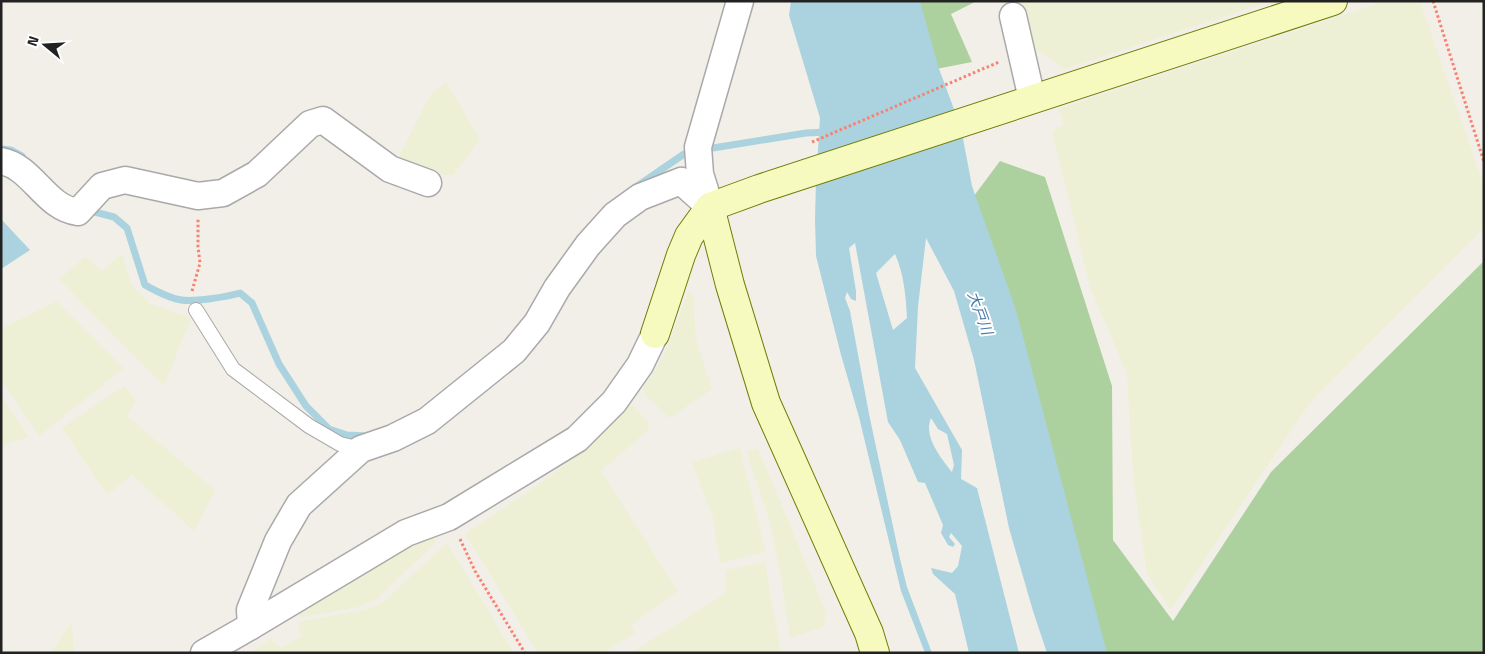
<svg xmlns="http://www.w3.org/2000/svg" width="1485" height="654" viewBox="0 0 1485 654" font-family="'Titillium Web','Noto Sans JP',sans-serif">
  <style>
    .farmland { fill: #eef0d5 }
    .forest { fill: #add19e }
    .water { fill: #aad3df; fill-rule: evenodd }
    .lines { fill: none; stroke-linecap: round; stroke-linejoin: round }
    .stream { stroke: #aad3df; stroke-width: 7 }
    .lane-casing { stroke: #a9a9a9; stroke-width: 16 }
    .street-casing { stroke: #a9a9a9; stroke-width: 29 }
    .secondary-casing { stroke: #707d05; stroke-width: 30 }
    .path { stroke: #fa8072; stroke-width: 3; stroke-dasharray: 2.5 2.5; stroke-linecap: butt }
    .lane { stroke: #fff; stroke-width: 14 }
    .street { stroke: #fff; stroke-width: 26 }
    .secondary { stroke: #f7fabf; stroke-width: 28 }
    .labels { text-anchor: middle; stroke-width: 4; stroke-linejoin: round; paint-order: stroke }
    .water-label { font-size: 15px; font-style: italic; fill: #4a7aab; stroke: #fff }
  </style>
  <rect width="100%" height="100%" fill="#f2efe9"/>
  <g class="farmland">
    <polygon points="1020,1 1272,1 1064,69 1029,44"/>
    <polygon points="1386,1 1420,1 1484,186 1484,228 1309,404 1171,610 1147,574 1133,477 1127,374 1090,287 1052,132 1064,124 1058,109"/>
    <polygon points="446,82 480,139 453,175 440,174 395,164 429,97"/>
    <polygon points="122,254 132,286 151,304 191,318 164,386 59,279 85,257 102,271"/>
    <polygon points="688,293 693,293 696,338 712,389 670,418 646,396 643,388 664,355"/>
    <polygon points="57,301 124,368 39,436 1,380 1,329"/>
    <polygon points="124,386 136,400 127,416 215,490 194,531 132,475 107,495 62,428"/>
    <polygon points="1,395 29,437 1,445"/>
    <polygon points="633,405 649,423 647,431 601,471 678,591 631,625 635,633 603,653 593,653 591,650 586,653 538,653 465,534 539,484 582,452 626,408"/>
    <polygon points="740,448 766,552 720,563 713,518 692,462"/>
    <polygon points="758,448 826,612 824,627 790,638 780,572 769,519 746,452"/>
    <polygon points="433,535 436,542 377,599 358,607 302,617 294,611"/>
    <polygon points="447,543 514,653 249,653 271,639 282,648 302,636 298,624 304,621 369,609 384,601"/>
    <polygon points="765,562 781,653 631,653 726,593 725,570"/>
    <polygon points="72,621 74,653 51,653 51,652"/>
  </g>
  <g class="forest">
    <polygon points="905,1 977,1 951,14 972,62 926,71"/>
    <polygon points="1000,161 1045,177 1112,386 1113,540 1173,621 1271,472 1484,261 1484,653 1096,653 962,212"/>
  </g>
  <g class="water">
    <path d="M 791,1 L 920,1 L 938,66 L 961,128 L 972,186 L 1016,310 L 1107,653 L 1047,653 L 1033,611 L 1009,528 L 974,360 L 954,291 L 926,238 L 918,307 L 915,368 L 962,450 L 961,479 L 977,488 L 1019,653 L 969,653 L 955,594 L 933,574 L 931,568 L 952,573 L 958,566 L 962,546 L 951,533 L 949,537 L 955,544 L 953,547 L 948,545 L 941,533 L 943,525 L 925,483 L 918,482 L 900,440 L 888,422 L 855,243 L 849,248 L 856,291 L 856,301 L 851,299 L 847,292 L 845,298 L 850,311 L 869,414 L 900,559 L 907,587 L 932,653 L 925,653 L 901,591 L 859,417 L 841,355 L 816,256 L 815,219 L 816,181 L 820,118 L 789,15 ZM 895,254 C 904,274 906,297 907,318 L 893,330 L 876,273 ZM 931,418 L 938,429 L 947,434 L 954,465 L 952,472 C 941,458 923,436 931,418 Z"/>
    <polygon points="1,219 30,250 1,269"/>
  </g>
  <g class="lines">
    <g class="stream">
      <polyline points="713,148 806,133 828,132"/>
      <polyline points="1,149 11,150 22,156"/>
      <polyline points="636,187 684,154"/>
      <path d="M 87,210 L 114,217 L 127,228 L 145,285 C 156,291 168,298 181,300 C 195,302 226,297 240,293 L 252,303 L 279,364 L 306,406 L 329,429 L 347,435 L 368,436"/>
    </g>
    <g class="lane-casing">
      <polyline id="lane" points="196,310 233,369 309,426 340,444 361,449"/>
    </g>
    <g class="street-casing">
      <g id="street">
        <polyline points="1013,16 1032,99"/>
        <path d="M 1,161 C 33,167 45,208 78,212 L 102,186 L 125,180 L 198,196 L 223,193 L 257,174 L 310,124 L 323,120 L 390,169 L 428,183"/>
        <polyline points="710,206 700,174 698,147 740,1"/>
        <polyline points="251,626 250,610 278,541 299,505 361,449 393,438 427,421 514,351 537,323 557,288 588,245 615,215 640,197 681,181 710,207"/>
        <polyline points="204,653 251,626 406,533 449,517 577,439 614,402 640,365 655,334"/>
      </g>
    </g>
    <g class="secondary-casing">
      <g id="secondary">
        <polyline points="710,207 730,285 766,403 869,633 875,653"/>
        <polyline points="655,334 681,255 689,236 710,207 759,189 1333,1"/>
      </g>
    </g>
    <g class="path">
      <polyline points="1433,1 1484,162"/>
      <polyline points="812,142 999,62"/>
      <polyline points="192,291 200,263 198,247 198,219"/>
      <polyline points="460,539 475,571 525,653"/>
    </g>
    <use href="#lane" class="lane"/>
    <use href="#street" class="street"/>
    <use href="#secondary" class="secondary"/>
  </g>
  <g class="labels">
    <g class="water-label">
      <text transform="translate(980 313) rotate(70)" y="5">大戸川</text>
    </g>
  </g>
  <rect width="1485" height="654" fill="none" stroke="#222222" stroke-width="5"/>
  <g transform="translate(45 45) rotate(288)" stroke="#ffffff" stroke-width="4" paint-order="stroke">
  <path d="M0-4L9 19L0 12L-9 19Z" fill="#222222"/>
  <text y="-8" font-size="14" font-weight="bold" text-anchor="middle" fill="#222222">N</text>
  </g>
</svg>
